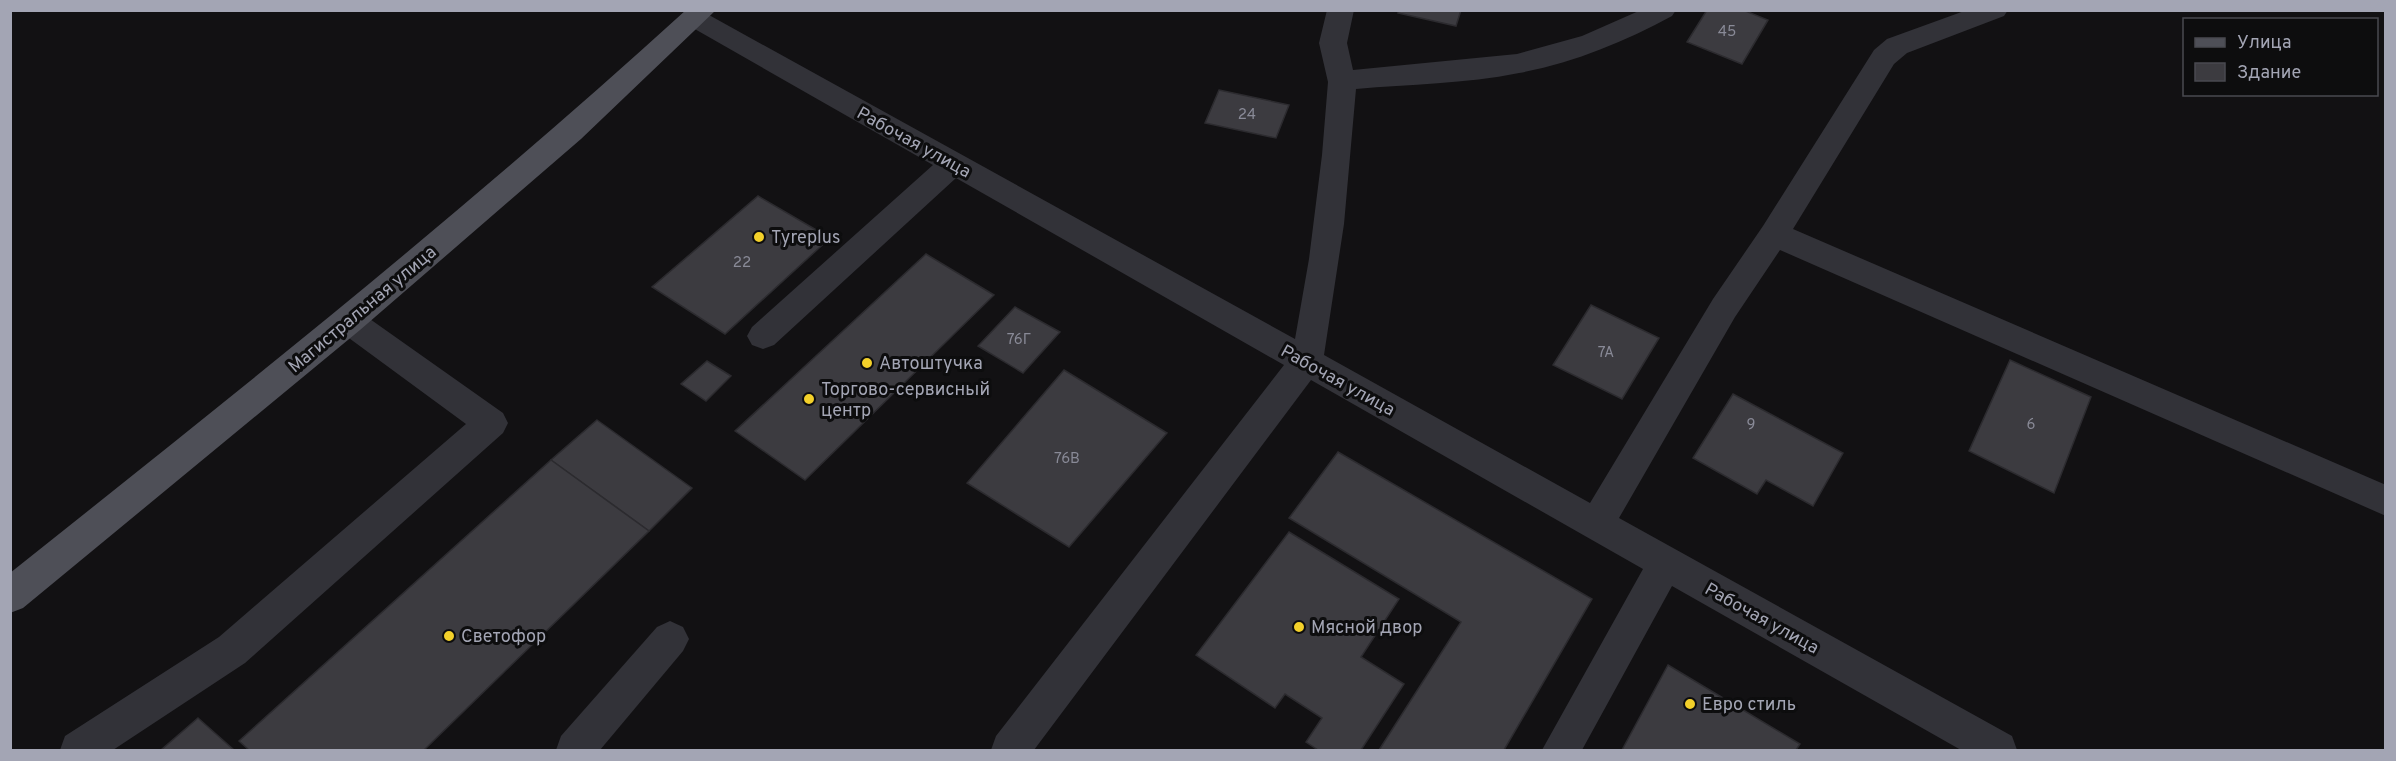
<svg xmlns="http://www.w3.org/2000/svg" width="2396" height="761" viewBox="0 0 2396 761" font-family="Overpass,sans-serif">
  <style>
    .building { fill: #3c3b40; stroke: #2c2b2f; stroke-width: 1.5 }
    .lines { fill: none; stroke-linecap: round; stroke-linejoin: round }
    .minor { fill: #323238; fill-rule: evenodd }
    .major { fill: #4e4f57; fill-rule: evenodd }
    .poi-dot { fill: #f3d02a; stroke: #0d0d0e; stroke-width: 2 }
    .labels { text-anchor: middle; stroke-width: 6; stroke-linejoin: round; paint-order: stroke }
    .number-label { font-size: 15px; fill: #898a97 }
    .street-label { font-size: 18px; fill: #a3a5b4; stroke: #0d0d0e }
    .poi-label { font-size: 18px; fill: #a3a5b4; stroke: #0d0d0e; text-anchor: start }
  </style>
  <rect width="100%" height="100%" fill="#121113"/>
  <g class="building">
    <polygon points="1399,10 1461,10 1456,26 1398,13"/>
    <polygon points="1707,10 1743,10 1768,20 1742,64 1687,42"/>
    <polygon points="1219,90 1289,105 1276,138 1205,123"/>
    <polygon points="758,196 830,238 725,334 652,287"/>
    <polygon points="926,254 994,295 805,480 735,431"/>
    <polygon points="1591,305 1659,338 1622,399 1553,365"/>
    <polygon points="1015,307 1060,332 1023,373 978,346"/>
    <polygon points="2010,360 2091,397 2054,493 1969,451"/>
    <polygon points="707,361 731,376 706,401 681,384"/>
    <polygon points="1064,370 1167,433 1069,547 967,483"/>
    <polygon points="1733,394 1843,453 1813,506 1766,480 1757,494 1693,458"/>
    <polygon points="597,420 692,488 649,531 551,460"/>
    <polygon points="1338,452 1592,599 1504,750 1379,750 1461,622 1289,518"/>
    <polygon points="551,460 649,531 424,750 249,750 239,741"/>
    <polygon points="1289,532 1399,599 1361,657 1404,684 1361,750 1318,750 1306,742 1322,718 1285,694 1275,708 1196,655"/>
    <polygon points="1668,665 1800,744 1796,750 1622,750"/>
    <polygon points="198,718 234,750 161,750"/>
  </g>
  <g class="lines">
    <g class="minor">
      <path d="M 700,10 L 1295,339 L 1309,259 L 1322,155 L 1328,82 L 1319,43 L 1327,10 L 1354,10 L 1347,43 L 1353,70 L 1517,54 L 1582,36 L 1641,10 L 1676,10 L 1672,16 C 1624,42 1573,63 1519,73 C 1465,84 1410,84 1356,89 L 1344,224 L 1324,355 L 1590,503 L 1713,299 L 1763,226 L 1874,50 L 1887,39 L 1967,10 L 2008,10 L 2004,16 L 1907,53 L 1894,64 L 1793,229 L 2386,485 L 2386,516 L 1780,250 L 1735,317 L 1619,518 L 2012,736 L 2017,750 L 1961,750 L 1672,586 L 1582,750 L 1542,750 L 1643,569 L 1311,380 L 1034,750 L 991,750 L 996,736 L 1284,365 L 956,178 L 774,345 L 763,349 L 752,345 L 747,336 L 752,327 L 933,165 L 686,24 L 682,18 L 686,12 Z"/>
      <polygon points="349,308 360,312 503,413 508,423 503,433 245,663 113,750 60,750 65,736 219,637 466,424 338,330 333,321 338,312"/>
      <polygon points="670,621 683,627 689,639 683,651 600,750 556,750 561,736 657,627"/>
    </g>
    <path class="major" d="M 686,10 L 716,10 L 581,139 L 360,330 L 23,608 L 10,613 L 10,573 C 240,390 469,208 686,10 Z"/>
  </g>
  <g class="poi-dot">
    <circle cx="759" cy="237" r="6"/>
    <circle cx="867" cy="363" r="6"/>
    <circle cx="809" cy="399" r="6"/>
    <circle cx="1299" cy="627" r="6"/>
    <circle cx="449" cy="636" r="6"/>
    <circle cx="1690" cy="704" r="6"/>
  </g>
  <g class="labels">
    <g class="number-label">
      <text x="1727" y="36">45</text>
      <text x="1247" y="119">24</text>
      <text x="742" y="267">22</text>
      <text x="1019" y="344">76Г</text>
      <text x="1606" y="357">7А</text>
      <text x="1751" y="429">9</text>
      <text x="2031" y="429">6</text>
      <text x="1067" y="463">76В</text>
    </g>
    <g class="street-label">
      <text transform="translate(914 142) rotate(29)" y="6">Рабочая улица</text>
      <text transform="translate(362 309) rotate(-40)" y="6">Магистральная улица</text>
      <text transform="translate(1338 380) rotate(29)" y="6">Рабочая улица</text>
      <text transform="translate(1762 618) rotate(29)" y="6">Рабочая улица</text>
    </g>
    <g class="poi-label">
      <text x="771" y="243">Tyreplus</text>
      <text x="879" y="369">Автоштучка</text>
      <text x="821" y="395">Торгово-сервисный<tspan x="821" dy="21">центр</tspan></text>
      <text x="1311" y="633">Мясной двор</text>
      <text x="461" y="642">Светофор</text>
      <text x="1702" y="710">Евро стиль</text>
    </g>
  </g>
  <rect width="2396" height="761" fill="none" stroke="#a3a5b4" stroke-width="24"/>
  <rect x="2183" y="18" width="195" height="78" fill="#0d0d0e" stroke="#494a50" stroke-width="1.5"/>
  <rect x="2195" y="38" width="30" height="9" fill="#4e4f57" stroke="#494a50" stroke-width="1.5"/>
  <text x="2237" y="48" font-size="18" fill="#a3a5b4">Улица</text>
  <rect x="2195" y="63" width="30" height="18" fill="#3c3b40" stroke="#494a50" stroke-width="1.5"/>
  <text x="2237" y="78" font-size="18" fill="#a3a5b4">Здание</text>
</svg>
